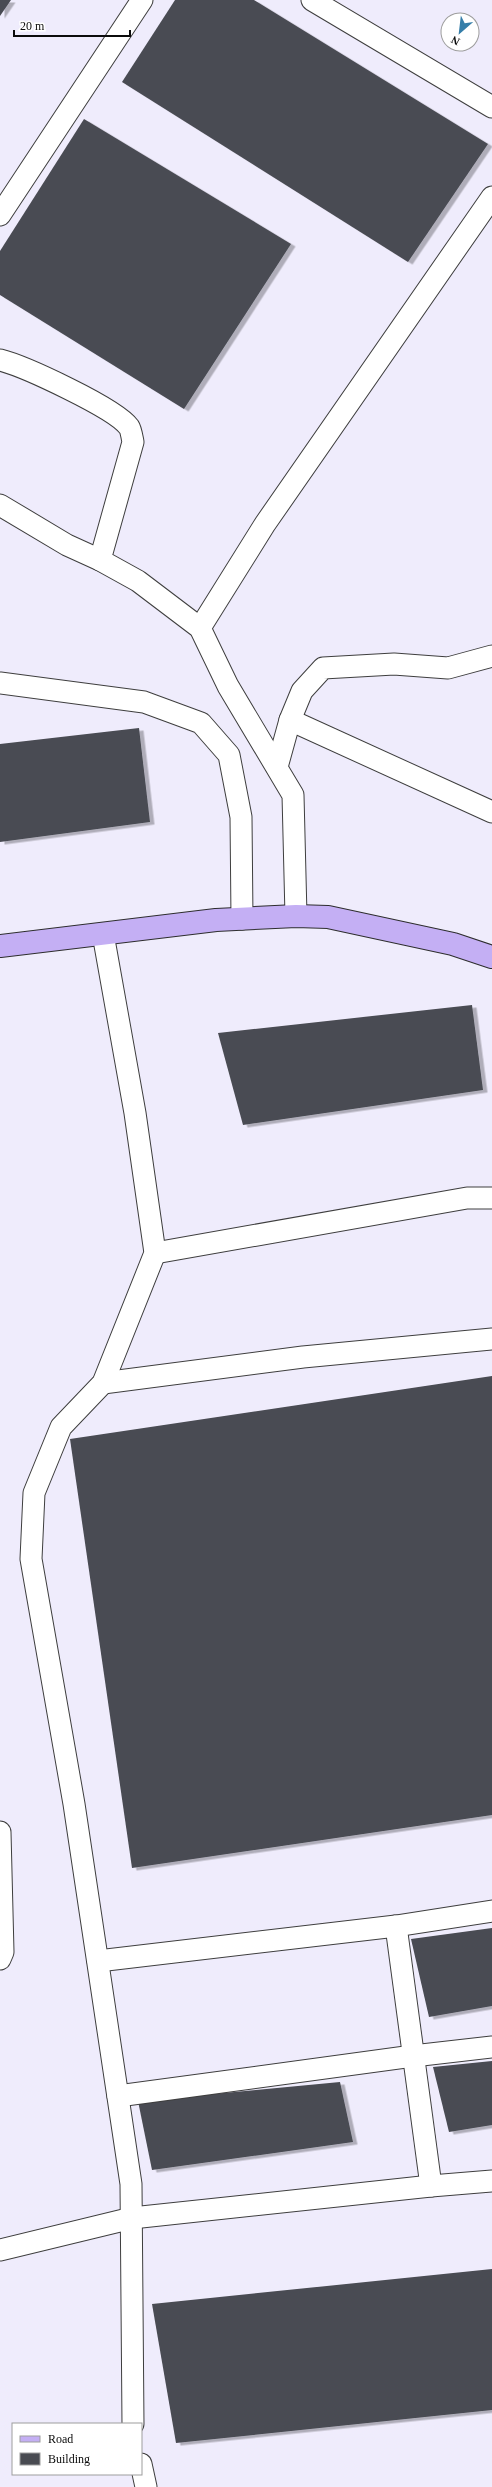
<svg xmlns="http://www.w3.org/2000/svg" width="492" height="2487" viewBox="0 0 492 2487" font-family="'Times New Roman',serif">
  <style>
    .building { fill: #494b52; filter: url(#shadow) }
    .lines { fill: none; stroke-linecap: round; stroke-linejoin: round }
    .lane-casing { stroke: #3e3e3e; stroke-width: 23 }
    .secondary-casing { stroke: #2d2d2d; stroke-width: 24 }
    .lane { stroke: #fff; stroke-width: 21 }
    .secondary { stroke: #c4aff4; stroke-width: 22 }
  </style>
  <defs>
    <filter id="shadow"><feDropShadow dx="4.5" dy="2.5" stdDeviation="0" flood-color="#0004"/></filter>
  </defs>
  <rect width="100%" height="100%" fill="#efecfc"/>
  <g class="building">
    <polygon points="0,0 11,0 0,16"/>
    <polygon points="175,0 254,0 488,144 408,262 122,82"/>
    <polygon points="84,119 291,244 184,409 0,295 0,251"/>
    <polygon points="139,728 150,822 0,842 0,744"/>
    <polygon points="472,1005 483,1090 243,1125 218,1033"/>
    <polygon points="492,1376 492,1815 132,1868 70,1439"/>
    <polygon points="492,1928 492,2006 429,2017 411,1939"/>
    <polygon points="492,2061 492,2125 449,2132 433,2067"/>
    <polygon points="340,2082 353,2142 152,2170 138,2101"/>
    <polygon points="492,2269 492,2410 176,2443 152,2304"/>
  </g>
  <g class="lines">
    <g class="lane-casing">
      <g id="lane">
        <polyline points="312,0 492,107"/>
        <polyline points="0,215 142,0"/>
        <path d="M 0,360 C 24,366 115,408 129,427 C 131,430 132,437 133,442 L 100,560 L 138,581 L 200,628 L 228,686 L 293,795 L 296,916"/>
        <polyline points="0,505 67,545 100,560"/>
        <polyline points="200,628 265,524 492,197"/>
        <polyline points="0,683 144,702 201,723 229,755 241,817 242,919"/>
        <polyline points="290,720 492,812"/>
        <polyline points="277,767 290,720 302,691 323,668 394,664 448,668 492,656"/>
        <polyline points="103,934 135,1113 155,1253 103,1383 61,1427 34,1493 31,1559 74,1804 131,2184 133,2424"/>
        <polyline points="155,1253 467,1198 492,1198"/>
        <polyline points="103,1383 303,1357 492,1339"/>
        <polyline points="0,1832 3,1952 0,1959"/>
        <polyline points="396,1926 431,2186"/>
        <polyline points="98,1961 396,1926 492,1911"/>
        <polyline points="118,2096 413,2056 492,2047"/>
        <polyline points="0,2250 132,2218 431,2186 492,2181"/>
        <polyline points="141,2464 146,2487"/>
      </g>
    </g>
    <g class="secondary-casing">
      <polyline id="secondary" points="0,946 216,920 296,916 328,917 453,944 492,957"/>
    </g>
    <use href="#lane" class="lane"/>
    <use href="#secondary" class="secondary"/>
  </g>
  <rect x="12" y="2423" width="130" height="52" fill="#ffffff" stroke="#9d9d9d"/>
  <rect x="20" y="2436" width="20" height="6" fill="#c4aff4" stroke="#9d9d9d"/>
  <text x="48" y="2443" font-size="12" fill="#0b0b0b">Road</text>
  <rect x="20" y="2453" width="20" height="12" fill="#494b52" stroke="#9d9d9d"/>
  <text x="48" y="2463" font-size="12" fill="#0b0b0b">Building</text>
  <g transform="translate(460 32) rotate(208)"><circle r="19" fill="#ffffff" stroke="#9d9d9d"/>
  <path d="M0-3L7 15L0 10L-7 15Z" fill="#357ea9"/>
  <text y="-6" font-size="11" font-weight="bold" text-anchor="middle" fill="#0b0b0b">N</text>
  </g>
  <path d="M14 30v6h116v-6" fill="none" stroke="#0b0b0b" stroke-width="2"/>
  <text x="20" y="30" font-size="12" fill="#0b0b0b" stroke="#ffffff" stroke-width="3" paint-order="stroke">20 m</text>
</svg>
